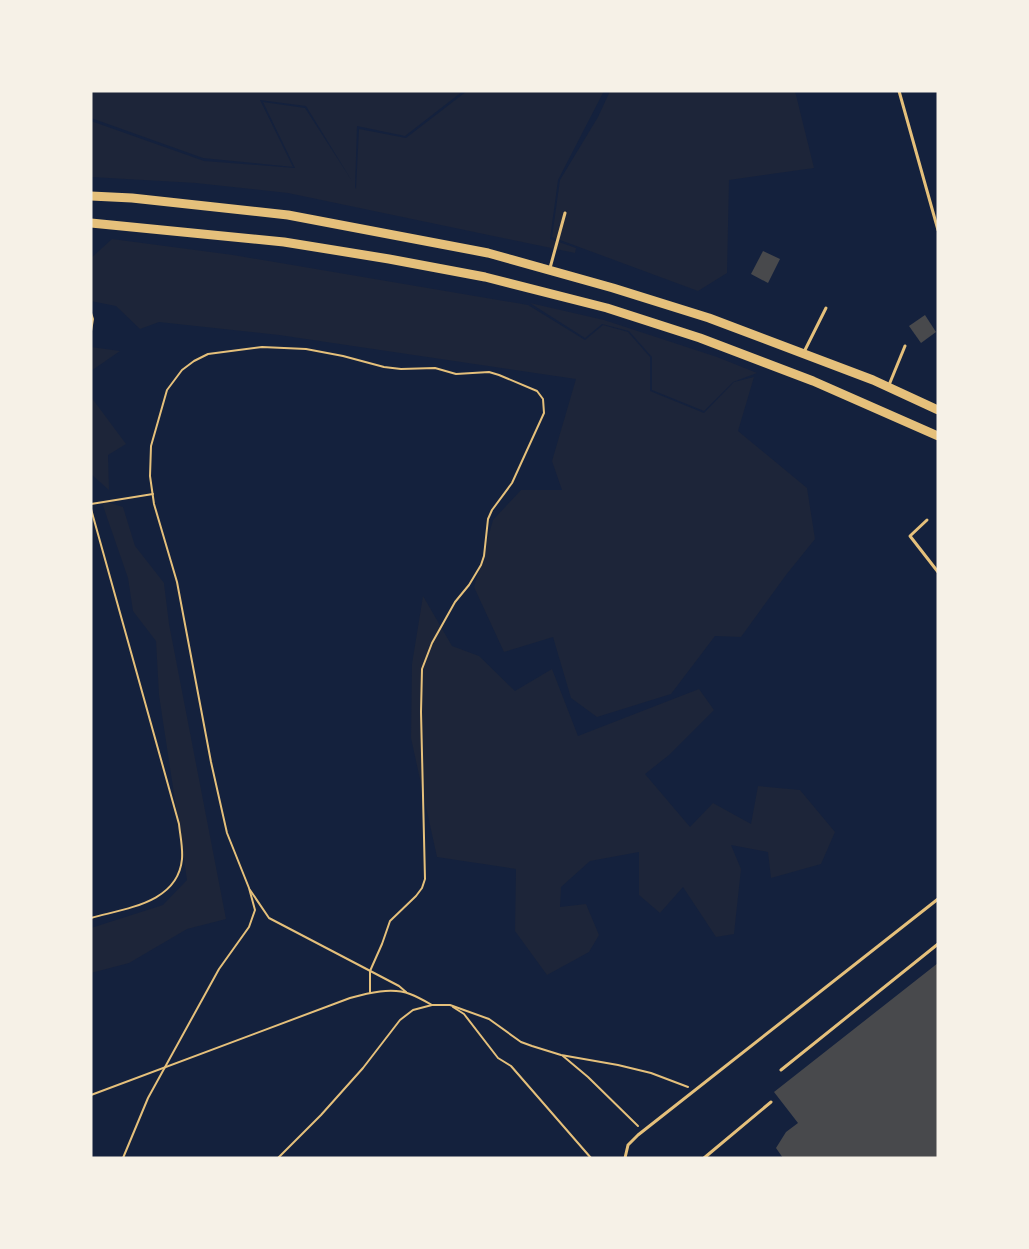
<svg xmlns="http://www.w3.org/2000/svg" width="1029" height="1249" viewBox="0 0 1029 1249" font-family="Mulish,sans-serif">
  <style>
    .green { fill: #1d2539 }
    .building { fill: #48494c }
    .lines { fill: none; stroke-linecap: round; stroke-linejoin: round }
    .path { stroke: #e5c07b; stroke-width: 2 }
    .service { stroke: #e5c07b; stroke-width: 3 }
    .primary { stroke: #e5c07b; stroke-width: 9 }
  </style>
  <rect width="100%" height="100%" fill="#14213d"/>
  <g class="green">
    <polygon points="91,91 463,91 405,136 357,126 355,187 356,189 359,129 406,138 467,91 604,91 558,180 550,239 576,248 575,253 288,193 196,183 91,177 91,121 204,161 295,168 263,102 305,108 352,181 306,106 260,100 293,167 203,158 91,118"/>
    <polygon points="610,91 795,91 814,168 729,180 727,273 698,291 552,237 560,180 598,117"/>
    <polygon points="112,239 233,255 528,305 585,340 603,325 628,332 650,357 650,391 704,413 734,382 754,377 738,431 807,488 815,539 786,575 741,637 715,636 671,694 597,717 571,698 553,637 504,652 474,587 493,520 521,490 562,490 552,461 576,379 279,335 159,322 140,329 116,306 91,301 91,258"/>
    <polygon points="530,303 604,320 717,357 757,373 733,382 704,411 652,390 652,357 629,331 602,324 585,338"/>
    <polygon points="91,347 120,351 91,371"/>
    <polygon points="91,397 126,444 108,455 109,490 91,474"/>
    <polygon points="101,500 123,507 135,546 164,583 169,624 226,919 187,929 129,963 91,973 91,928 163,905 187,880 159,695 156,641 133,611 128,578"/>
    <polygon points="423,596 452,646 479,656 515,691 552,669 578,736 699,689 714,710 669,755 645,774 690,827 713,803 751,824 758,786 800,790 835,832 821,864 771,878 768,852 731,845 741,869 734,934 716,937 683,887 660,913 639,895 639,852 590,861 561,887 560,907 586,904 599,935 589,952 547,975 515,931 516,869 437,857 411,738 412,664"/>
  </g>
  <g class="building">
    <polygon points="763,251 780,259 768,283 751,274"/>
    <polygon points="925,315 936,332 921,343 909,326"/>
    <polygon points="938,963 938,1158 783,1158 776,1148 786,1132 798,1123 774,1092"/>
  </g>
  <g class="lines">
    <g class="path">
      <polyline points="91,313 93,319 91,331"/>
      <polyline points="91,504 153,494"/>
      <path d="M 91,509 L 179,824 C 180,835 183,847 182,859 C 178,903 126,908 91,918"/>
      <polyline points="250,890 269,918 399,986 406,992"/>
      <polyline points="453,1007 464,1014 498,1058 511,1066 591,1158"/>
      <polyline points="563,1056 588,1077 638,1126"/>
      <path d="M 91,1095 L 350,998 C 368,993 392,987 410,994 C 418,997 425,1001 432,1005"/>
      <polyline points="123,1158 148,1098 219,969 249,927 255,910 249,888 227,833 211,762 177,582 154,504 150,476 151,446 167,390 182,370 194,361 208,354 262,347 306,349 343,356 384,367 401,369 435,368 456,374 489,372 499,375 537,391 543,399 544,413 512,483 492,510 488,519 484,556 481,565 469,585 455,602 432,643 422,669 421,712 425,879 422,888 416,896 390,921 382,944 370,971 370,992"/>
      <polyline points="278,1158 321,1115 363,1068 400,1020 413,1010 432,1005 450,1005 489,1019 521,1042 532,1046 561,1055 618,1065 651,1073 688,1087"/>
    </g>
    <g class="service">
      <polyline points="899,91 938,230"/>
      <polyline points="550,268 565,213"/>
      <polyline points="804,352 826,308"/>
      <polyline points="889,385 905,346"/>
      <polyline points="927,520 910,536 938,572"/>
      <polyline points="781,1070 938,944"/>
      <polyline points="625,1158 628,1145 638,1135 938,899"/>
      <polyline points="704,1158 771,1102"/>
    </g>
    <g class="primary">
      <polyline points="91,196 132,198 288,215 488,253 613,288 709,318 873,380 938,410"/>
      <polyline points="91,223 284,242 389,259 485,277 607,308 700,338 813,381 938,436"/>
    </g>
  </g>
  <rect width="1029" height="1249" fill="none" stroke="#f6f1e7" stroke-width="185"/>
</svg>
